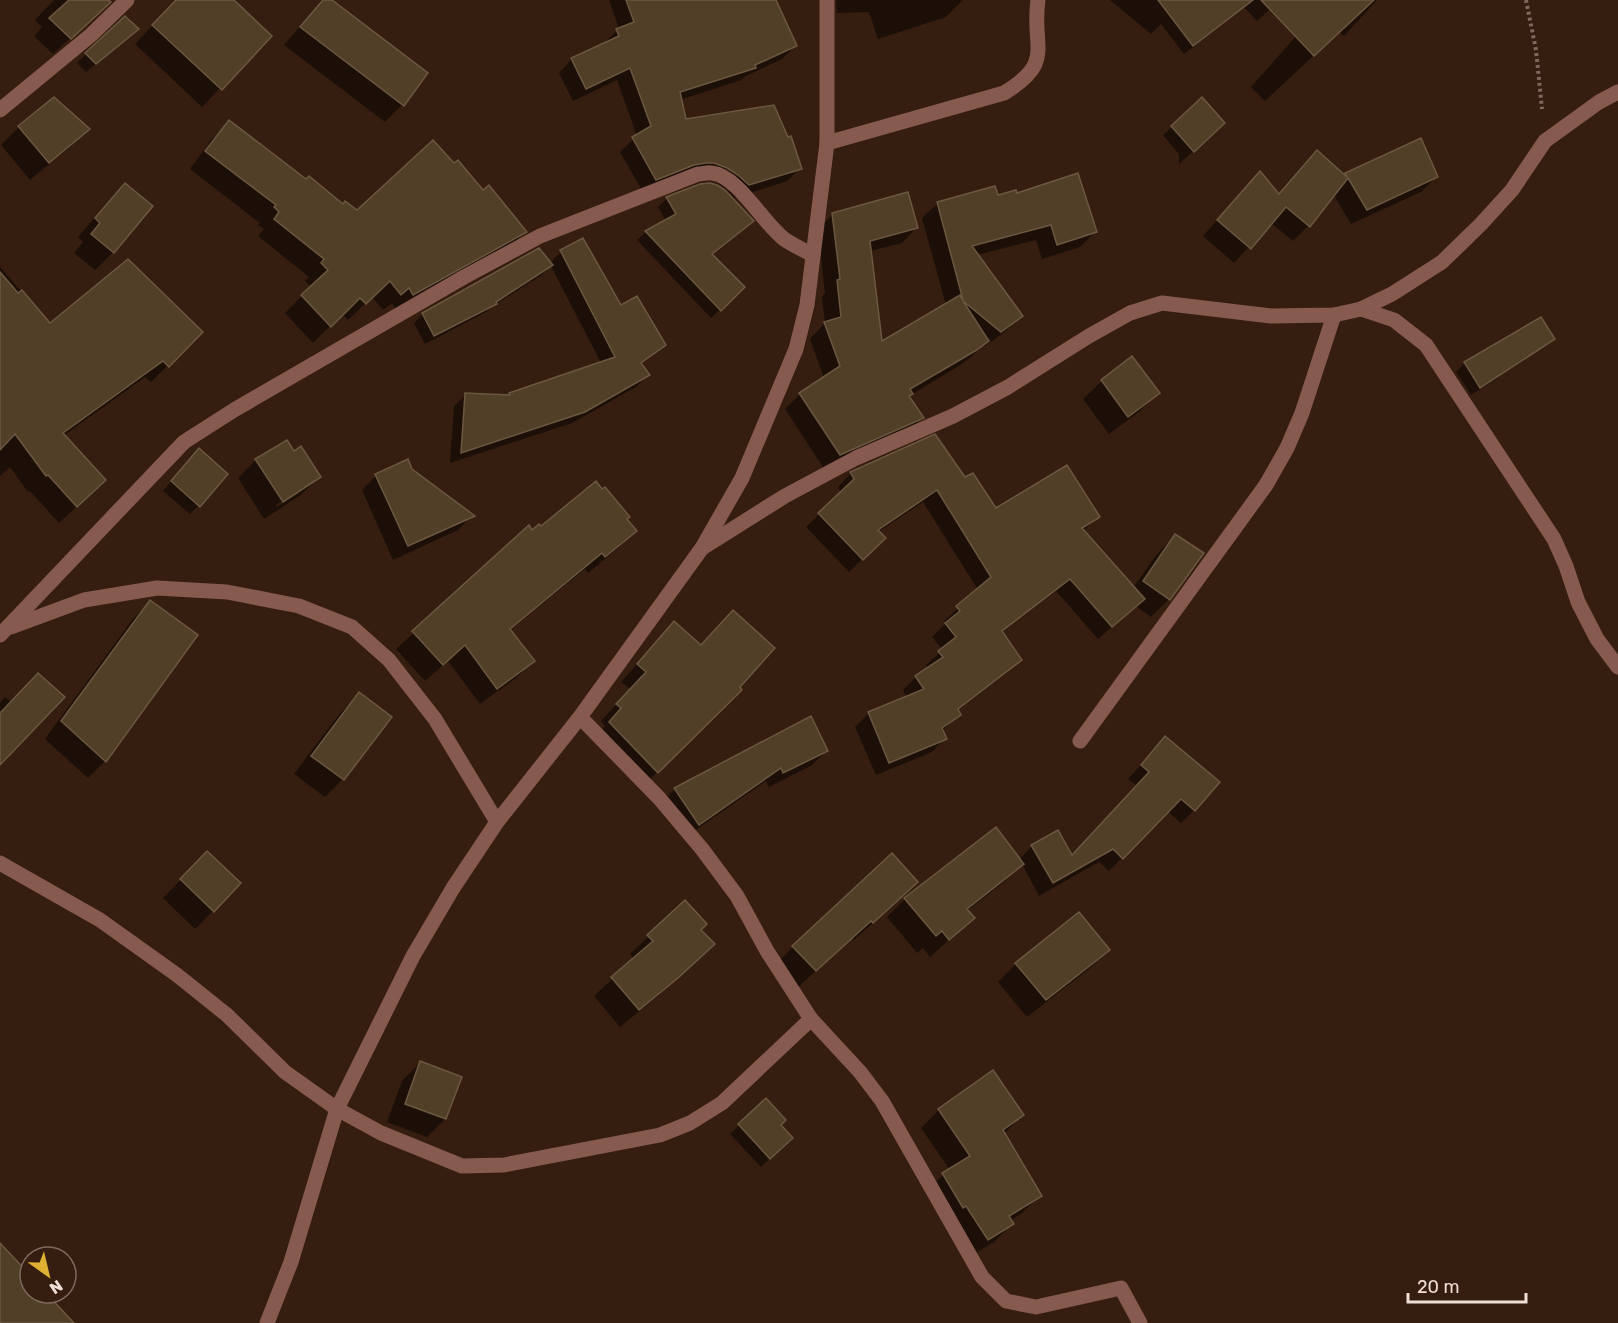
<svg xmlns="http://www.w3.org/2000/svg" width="1618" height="1323" viewBox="0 0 1618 1323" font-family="Rubik,sans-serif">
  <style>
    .shadow { fill: #0007; fill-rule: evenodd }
    .building { fill: #513f28; stroke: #6c5841; stroke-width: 1.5 }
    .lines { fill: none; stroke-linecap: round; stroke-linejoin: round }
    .path { stroke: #7e695e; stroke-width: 4; stroke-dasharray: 3 3; stroke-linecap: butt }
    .minor { stroke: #865a4e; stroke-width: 15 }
  </style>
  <rect width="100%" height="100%" fill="#351d10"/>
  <g class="shadow">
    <polygon points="54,0 111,0 53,54 34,36 42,27 35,20"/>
    <polygon points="177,0 231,0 270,36 202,107 135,44"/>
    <polygon points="324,0 426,74 402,105 385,122 284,45 308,17"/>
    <polygon points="609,0 775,0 795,46 782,59 746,76 741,80 680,100 685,121 800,168 787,181 735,198 725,188 713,180 700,176 643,192 620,152 637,136 617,80 573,101 559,73 572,59 604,43 619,29"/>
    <polygon points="836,0 963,0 946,17 878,39 869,12 837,13"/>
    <polygon points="1110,0 1280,0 1257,21 1244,7 1184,54 1161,24 1151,34"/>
    <polygon points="1328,0 1377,0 1344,36 1339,32 1265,101 1251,87"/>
    <polygon points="127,16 138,29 86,72 77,63"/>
    <polygon points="229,122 306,181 342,205 357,212 483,193 525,232 508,249 396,311 392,303 383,310 372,297 348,320 342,314 313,343 285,313 311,287 305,281 309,277 258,236 264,229 258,225 260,223 190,169 212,139"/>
    <polygon points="19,127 88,129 70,147 30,180 1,145"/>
    <polygon points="1172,127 1215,132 1179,164 1179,154 1163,135"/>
    <polygon points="1317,152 1344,176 1346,174 1437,176 1421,192 1351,224 1333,194 1308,226 1293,241 1271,223 1234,263 1203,236 1244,189 1259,174 1278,195"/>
    <polygon points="125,185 151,207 113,252 95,270 74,253 83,242 78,237 107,203"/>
    <polygon points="1016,195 1095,232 1080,247 1042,259 1036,240 977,255 1021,316 1006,331 985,346 983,345 972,356 959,366 907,397 922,418 907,433 825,470 785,409 800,394 824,378 810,339 825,323 822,297 825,293 818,229 833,214 917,227 902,243 870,251 881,343 946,305 922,218 938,203"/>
    <polygon points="667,198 743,229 711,255 743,287 711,318 637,240 646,232 666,221 658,207"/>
    <polygon points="561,252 664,345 652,356 640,365 648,375 636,387 572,423 450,463 454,406 466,395 507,397 510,394 601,363 551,266 543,274 493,306 486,312 425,344 414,323 423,314 550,263"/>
    <polygon points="0,267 50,325 201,332 151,382 145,377 63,436 87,497 59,523 30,491 28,492 10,467 0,476"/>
    <polygon points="1132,358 1158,393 1140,411 1109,434 1083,399 1102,381"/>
    <polygon points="1465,363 1507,368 1498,378 1471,395 1456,372"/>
    <path d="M 294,453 L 319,477 L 301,495 L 264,519 L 238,478 L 256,460 ZM 300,489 L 300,492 L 277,507 L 276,505 Z"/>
    <polygon points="190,459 199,505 190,514 163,491"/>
    <polygon points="411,470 472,516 458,530 393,560 362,490 376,476"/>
    <polygon points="851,473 965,479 995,510 1098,517 1083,531 1133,588 1157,554 1175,536 1169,599 1151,617 1136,606 1098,639 1056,591 1001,633 1021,660 1007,673 957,711 959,715 942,731 945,738 932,752 876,775 855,727 869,713 907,698 903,690 916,677 929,668 926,665 943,650 932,637 946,623 944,621 978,590 923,502 878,532 884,538 849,572 806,527 842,493 838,487"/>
    <polygon points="626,519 635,531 618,548 588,573 585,569 510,630 533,661 516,678 480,704 448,661 425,681 396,649 529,528 532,532 541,528"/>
    <polygon points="150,602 196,636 105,761 88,778 45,739 133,619"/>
    <polygon points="674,623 740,690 640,789 593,740 605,726 601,721 630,689 621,682"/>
    <polygon points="360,694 390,717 343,779 325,797 294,774 341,712"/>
    <polygon points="5,697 11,702 0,762 0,702"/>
    <polygon points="1165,738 1194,810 1181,823 1167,811 1109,871 1099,862 1039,896 1022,864 1004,882 967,911 973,918 930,957 923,948 917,953 887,917 905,899 995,829 1019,860 1032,846 1071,857 1137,786 1128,779"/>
    <polygon points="827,750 812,765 769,787 766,781 684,838 660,804 675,789"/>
    <polygon points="207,853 213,911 195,929 163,898"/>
    <polygon points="898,900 854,940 852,938 797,988 775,965 793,947"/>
    <polygon points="685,902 699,930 695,962 658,996 620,1027 594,996 634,959 630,954"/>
    <polygon points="1108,950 1090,968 1027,1017 998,982 1016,964"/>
    <polygon points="420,1063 445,1119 427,1137 387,1122 402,1081"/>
    <polygon points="993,1072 1022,1115 1004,1134 1040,1195 1022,1213 1010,1221 1012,1224 994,1242 969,1257 945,1225 925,1192 943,1175 950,1170 921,1128 939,1110"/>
    <polygon points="766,1100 779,1125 782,1147 761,1167 730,1134"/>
  </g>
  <g class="building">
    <polygon points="69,0 109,0 111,2 71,39 49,18"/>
    <polygon points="176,0 234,0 272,36 222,90 152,25"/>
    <polygon points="323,0 332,0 428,73 404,106 300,27"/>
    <polygon points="626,0 776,0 797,46 755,65 756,68 680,92 686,119 774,105 788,137 791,136 802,169 749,185 738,175 727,168 714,163 706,163 694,165 656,180 632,137 651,126 630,68 586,89 571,58 619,36 616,29 634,22"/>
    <polygon points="1158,0 1253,0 1193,46"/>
    <polygon points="1261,0 1374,0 1314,56"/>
    <polygon points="125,16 139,29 96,64 85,53"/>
    <polygon points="54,97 90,129 49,163 18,126"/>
    <polygon points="1202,97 1225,123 1194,152 1171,126"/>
    <polygon points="229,120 306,179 309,176 343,204 345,201 357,210 433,140 454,163 458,160 483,190 489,185 527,232 413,295 409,288 401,295 390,281 366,304 360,298 331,327 301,295 328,270 321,263 324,259 274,219 279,212 274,207 276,205 205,151"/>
    <polygon points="1421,138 1438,177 1367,210 1348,178 1310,227 1286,207 1251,249 1217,220 1260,171 1279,194 1317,150 1347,177 1345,173"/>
    <polygon points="1078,173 1097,232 1057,245 1051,225 972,246 1023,316 1001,332 963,301 989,341 975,351 910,389 913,394 909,396 924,418 840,455 799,393 840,366 824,322 841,317 837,280 840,279 832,213 908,192 918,228 870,241 882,341 960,295 963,300 937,202 995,186 998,195 1016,190 1017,193"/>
    <polygon points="125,183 153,206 114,253 91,234 100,223 95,218"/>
    <polygon points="710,183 717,185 725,190 754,221 712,254 745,287 721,311 645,231 676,214 666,197 700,184"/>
    <polygon points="583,238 621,305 637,296 666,345 641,363 650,375 585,412 461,453 465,393 510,395 509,393 615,357 560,250"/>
    <polygon points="539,248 553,265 496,302 497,304 434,336 422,313"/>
    <polygon points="128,259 203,332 169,367 163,361 63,433 106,480 77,507 48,475 46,476 15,434 0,450 0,272 18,293 22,290 50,323"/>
    <polygon points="1541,317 1555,339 1480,388 1464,362"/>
    <polygon points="1132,356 1160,393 1128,417 1101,380"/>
    <polygon points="935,434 965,477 973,473 996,508 1067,465 1100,517 1082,528 1145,599 1112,627 1070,579 1002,631 1022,660 958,709 961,715 942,728 947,739 889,763 868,712 924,689 915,676 943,657 938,651 956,637 945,623 960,611 956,606 991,577 937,490 878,530 886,538 863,560 818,513 854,479 850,472"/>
    <polygon points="287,440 294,451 301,446 321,477 283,502 255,459"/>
    <polygon points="199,448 228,474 200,507 171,481"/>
    <polygon points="408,459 412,469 475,516 408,546 375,474"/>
    <polygon points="596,481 602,489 605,487 630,517 627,519 637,531 605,557 602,553 510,629 535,661 497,689 465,645 443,665 412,631 529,525 532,530 539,524 541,526"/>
    <polygon points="1175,534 1204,553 1170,600 1143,581"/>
    <polygon points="150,600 198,635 106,762 61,721"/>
    <polygon points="733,610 775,648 740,687 742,690 658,773 609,722 621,708 616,704 646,672 637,664 674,621 701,645"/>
    <polygon points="38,673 65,697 0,765 0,713"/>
    <polygon points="359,692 392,717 344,780 311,756"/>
    <polygon points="811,716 828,751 783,773 781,768 699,825 674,788"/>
    <polygon points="1165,736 1220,782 1195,811 1181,799 1123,859 1113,849 1053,883 1031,845 1058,830 1072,855 1149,772 1141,765"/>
    <polygon points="996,827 1024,864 967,909 975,918 949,940 942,931 936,936 904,898"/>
    <polygon points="207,851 241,883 214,912 180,879"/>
    <polygon points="892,853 918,882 873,923 871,921 816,971 792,946"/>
    <polygon points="685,900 707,924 701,930 715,944 678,978 639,1010 611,977 653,941 647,935"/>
    <polygon points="1079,912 1110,950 1046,1000 1015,963"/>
    <polygon points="420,1061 462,1077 446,1119 405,1104"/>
    <polygon points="993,1070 1024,1115 1003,1130 1042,1196 1009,1216 1014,1224 988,1240 966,1206 963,1208 942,1173 970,1156 938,1109"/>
    <polygon points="766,1098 786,1120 781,1125 793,1138 770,1159 738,1124"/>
    <polygon points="0,1243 30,1275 30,1293 46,1293 74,1323 0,1323"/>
  </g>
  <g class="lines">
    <polyline class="path" points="1526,0 1536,50 1542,109"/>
    <g class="minor">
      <polyline points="0,110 91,35 127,0"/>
      <path d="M 827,143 L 1004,93 C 1056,61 1031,48 1038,0"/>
      <polyline points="1361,309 1394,320 1426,345 1554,539 1566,566 1578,602 1597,639 1618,667"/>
      <polyline points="704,547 785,496 856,458 953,416 1008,387 1089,336 1130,313 1162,303 1271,316 1334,315 1361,309 1392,294 1442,262 1481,224 1512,190 1545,141 1599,102 1618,92"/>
      <polyline points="11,627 84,600 157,588 227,592 299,606 352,627 389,660 435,719 497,822"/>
      <path d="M 0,635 L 184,442 L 234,410 L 464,277 L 540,236 L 698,174 C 702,174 708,172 712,173 C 738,176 763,223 784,239 C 793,245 803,250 813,255"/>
      <polyline points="580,717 659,798 702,849 737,896 767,951 811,1019 860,1072 882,1101 982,1277 1006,1301 1036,1307 1121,1288 1140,1323"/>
      <polyline points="1080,741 1266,485 1287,448 1302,413 1334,315"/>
      <polyline points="0,863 100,920 177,975 227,1015 285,1072 337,1109 381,1133 462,1166 504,1165 660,1135 690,1123 722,1103 811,1019"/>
      <polyline points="267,1323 291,1262 337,1109 413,956 453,888 497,822 580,717 702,548 742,478 796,349 807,305 827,143 827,0"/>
    </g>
  </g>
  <g transform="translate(48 1275) rotate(146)"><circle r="28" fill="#351d10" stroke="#7f6a5f" stroke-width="1.5"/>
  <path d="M0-4.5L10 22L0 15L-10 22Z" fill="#deb133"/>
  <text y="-9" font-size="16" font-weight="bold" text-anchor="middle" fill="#efded6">N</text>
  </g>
  <path d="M1408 1293v9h118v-9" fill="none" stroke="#efded6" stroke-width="3"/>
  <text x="1417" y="1293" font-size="18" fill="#efded6" stroke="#351d10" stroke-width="4.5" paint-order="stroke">20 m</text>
</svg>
